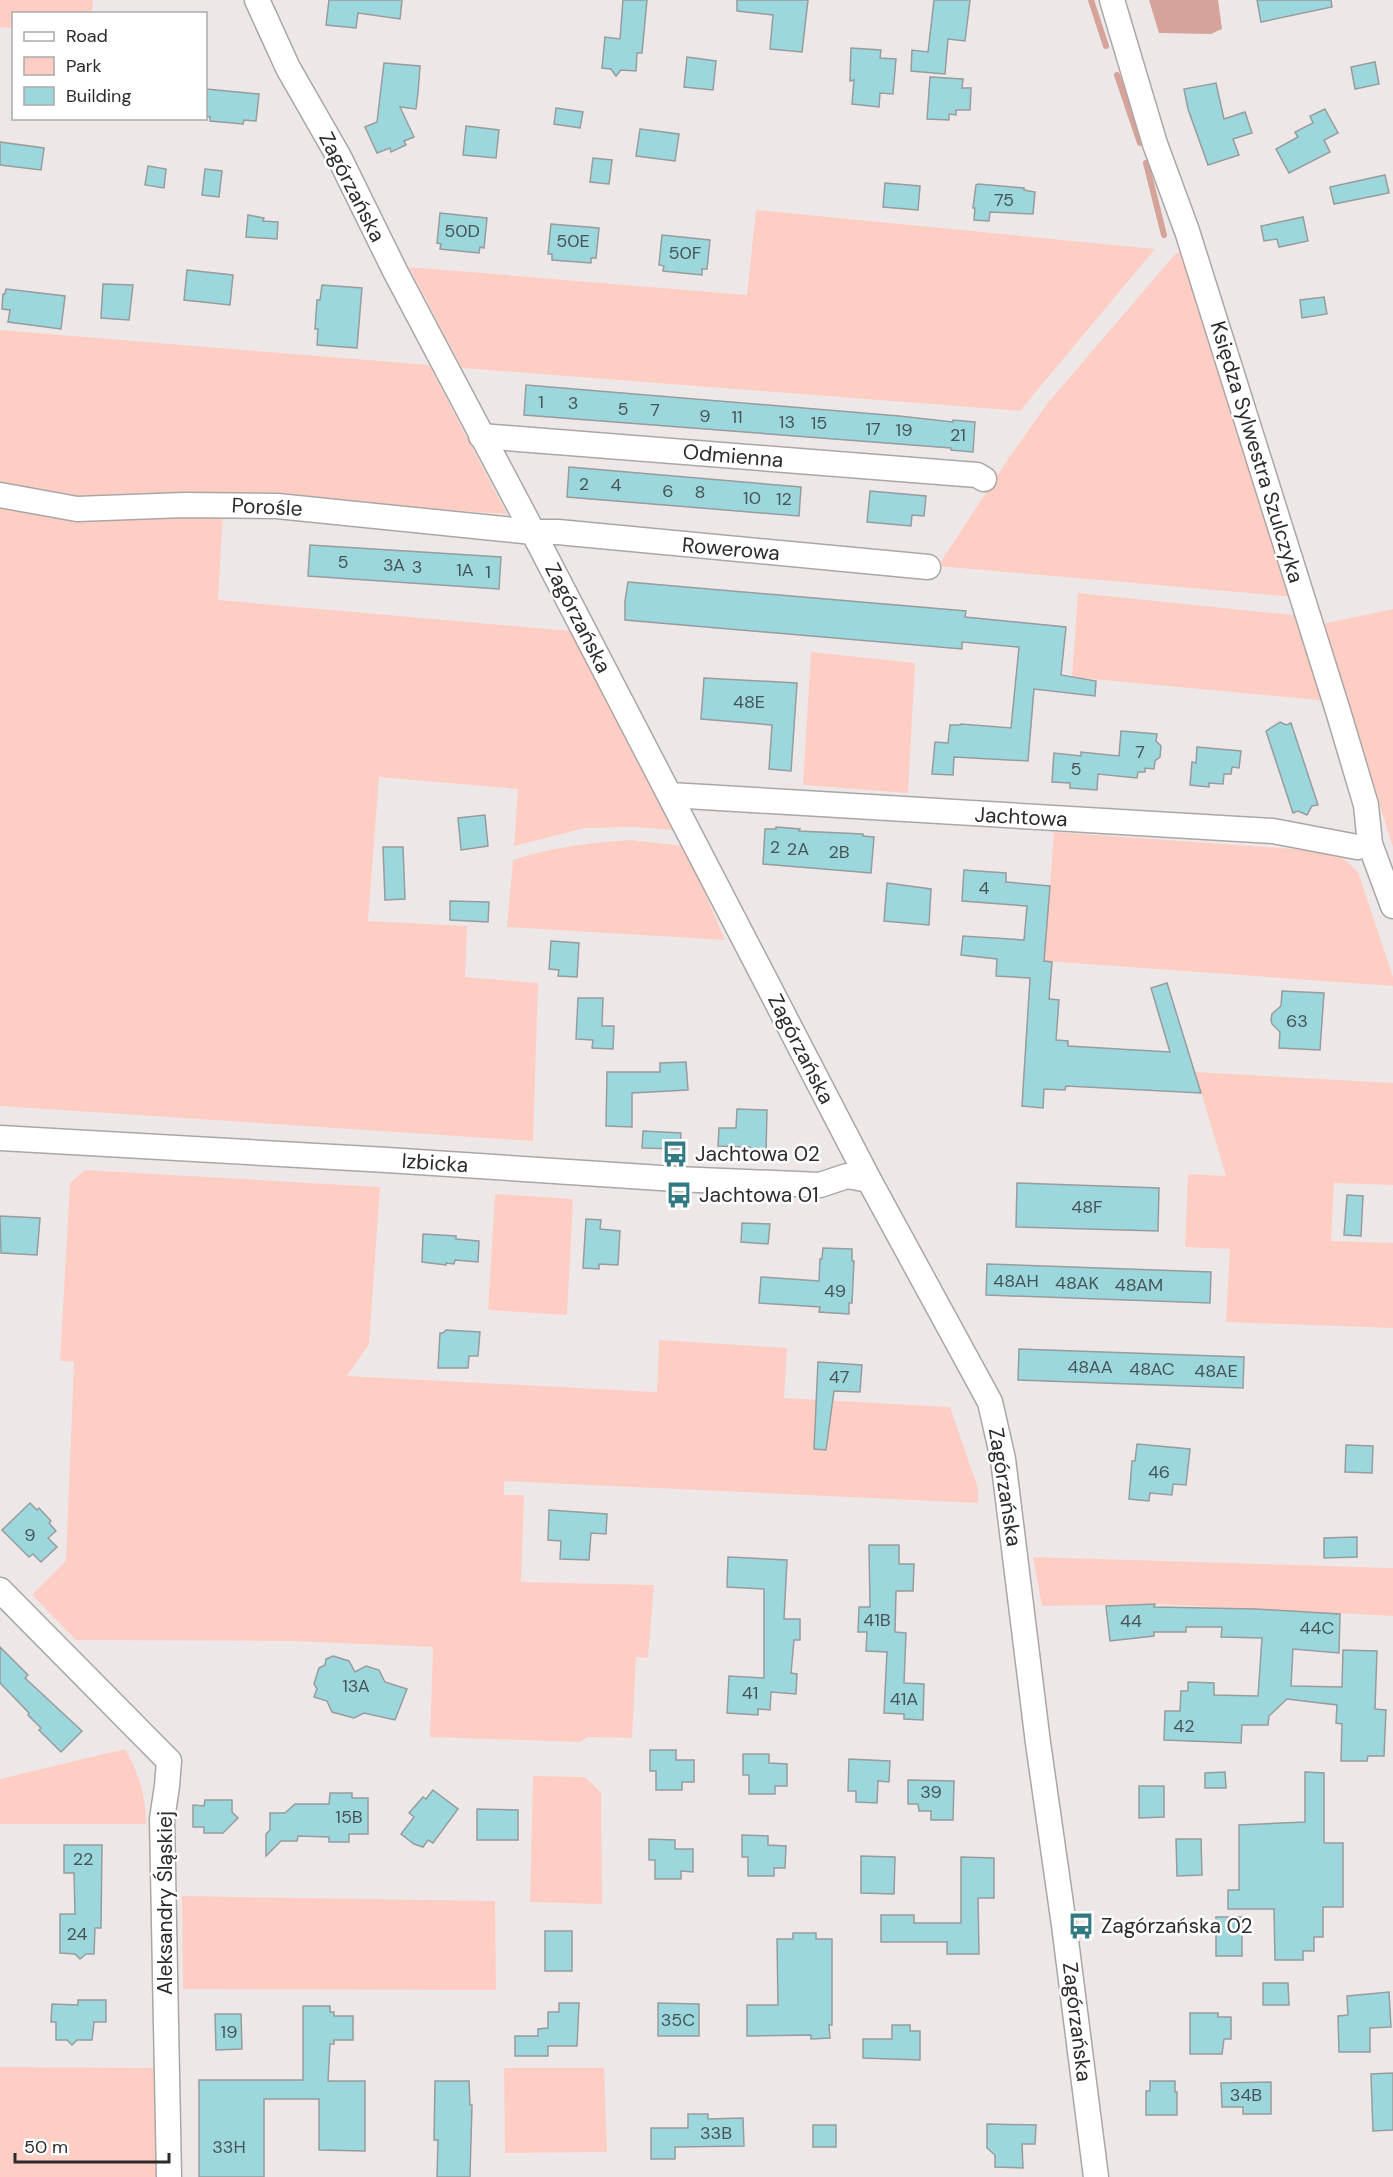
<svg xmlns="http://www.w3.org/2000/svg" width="1393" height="2177" viewBox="0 0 1393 2177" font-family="'DM Sans',sans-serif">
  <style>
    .green { fill: #fecec5 }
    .water { fill: #d5a39a }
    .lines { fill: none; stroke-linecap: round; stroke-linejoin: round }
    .stream { stroke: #d5a39a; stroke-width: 6 }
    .building { fill: #9cd7dd; stroke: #979c9c; stroke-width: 1.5 }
    .minor-casing { stroke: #aba6a6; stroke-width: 27 }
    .minor { stroke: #fff; stroke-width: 24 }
    .labels { text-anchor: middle; stroke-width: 5; stroke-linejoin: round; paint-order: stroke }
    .number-label { font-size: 18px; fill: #485557 }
    .street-label { font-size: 21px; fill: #2c2a2a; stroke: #fff }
    .poi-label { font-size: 21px; fill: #2c2a2a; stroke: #fff; text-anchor: start }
  </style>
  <rect width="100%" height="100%" fill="#ede8e7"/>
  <g class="green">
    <polygon points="0,0 93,0 92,13 14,14 13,28 0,27"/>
    <polygon points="756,210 1155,249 1020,411 462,368 409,267 747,295"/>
    <polygon points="1186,252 1294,597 938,566 1006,462 1047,404 1176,253"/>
    <polygon points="0,330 429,365 507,514 329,503 86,499 0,484"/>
    <polygon points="0,504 223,512 218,600 570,631 675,830 634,827 585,828 514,846 518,789 379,777 368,921 467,926 465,977 538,983 533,1141 0,1106"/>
    <polygon points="1078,593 1301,616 1329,701 1072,677"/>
    <polygon points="1393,609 1393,847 1322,624"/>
    <polygon points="811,652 915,663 908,793 803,785"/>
    <polygon points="1054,832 1336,852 1358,872 1393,977 1393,986 1044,961"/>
    <path d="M 630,840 L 685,846 L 725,940 L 507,927 L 513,860 C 552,847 589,843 630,840 Z"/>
    <polygon points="1195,1072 1393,1083 1393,1185 1334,1183 1331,1241 1393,1243 1393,1328 1226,1322 1230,1249 1185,1247 1188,1174 1226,1176"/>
    <polygon points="85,1170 380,1187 369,1344 347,1376 657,1392 659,1340 787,1348 784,1398 950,1407 978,1488 978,1503 504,1481 504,1495 524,1495 521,1582 654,1585 648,1658 636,1657 632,1738 587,1737 581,1742 430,1737 433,1647 292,1641 76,1640 32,1595 66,1561 74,1362 60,1361 70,1183"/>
    <polygon points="495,1194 573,1199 567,1315 488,1310"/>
    <polygon points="1033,1557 1393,1568 1393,1616 1155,1604 1042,1606"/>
    <path d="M 125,1749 C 139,1773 146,1796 146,1824 L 0,1824 L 0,1779 Z"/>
    <polygon points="533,1776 585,1777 601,1793 602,1904 530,1902"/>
    <polygon points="182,1896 495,1901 496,1990 183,1989"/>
    <polygon points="0,2067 154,2068 156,2177 0,2177"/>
    <polygon points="504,2068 604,2068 607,2152 505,2153"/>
  </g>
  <polygon class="water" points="1149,0 1218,0 1222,29 1211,34 1159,33"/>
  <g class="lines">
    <g class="stream">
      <polyline points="1091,0 1106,46"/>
      <polyline points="1117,75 1140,143"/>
      <polyline points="1146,163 1164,235"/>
    </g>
  </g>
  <g class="building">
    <polygon points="329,0 402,0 400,19 358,13 356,28 326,25"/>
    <polygon points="623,0 647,0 642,53 637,53 636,71 621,70 616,76 611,69 602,68 605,37 620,39"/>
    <polygon points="737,0 808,0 802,52 770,49 773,15 737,11"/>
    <polygon points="934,0 970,0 965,41 948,39 945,74 911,71 912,50 928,52"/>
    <polygon points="1257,0 1331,0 1332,7 1261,22"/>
    <polygon points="851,48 881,50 880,58 896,59 893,94 880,93 879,107 852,104 854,80 850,81"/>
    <polygon points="687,57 716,61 713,90 684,87"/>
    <polygon points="1375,62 1379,84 1355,89 1351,67"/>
    <polygon points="384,63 420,66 418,93 416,109 400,107 414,137 404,141 406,145 391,152 390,148 377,153 365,127 377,122"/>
    <polygon points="930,77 963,79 962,88 971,88 970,110 956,110 956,115 949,114 949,120 927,119"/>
    <polygon points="1216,83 1224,119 1245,112 1252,133 1233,139 1239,155 1208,165 1188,109 1184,89"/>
    <polygon points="206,89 259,94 256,121 244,120 243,124 210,121 210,117 206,116"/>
    <polygon points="556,108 583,112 580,128 554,124"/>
    <polygon points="1325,109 1338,133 1324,140 1330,152 1289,173 1276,149 1298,137 1295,132 1313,123 1310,116"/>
    <polygon points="466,126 499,130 496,158 463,155"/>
    <polygon points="640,129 679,134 675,161 636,156"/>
    <polygon points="0,142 44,148 41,170 0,165"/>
    <polygon points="593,158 612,160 609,184 590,182"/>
    <polygon points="148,166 166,169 164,188 145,185"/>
    <polygon points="205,169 222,171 219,197 202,195"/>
    <polygon points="1385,175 1389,193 1334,204 1330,187"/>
    <polygon points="885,183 920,186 918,210 883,207"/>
    <polygon points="978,184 1024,188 1024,190 1035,192 1033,214 990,212 989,221 974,220 975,208 973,208 976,185"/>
    <polygon points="440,213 487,218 484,248 480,247 479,253 440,249 441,244 437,243"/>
    <polygon points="248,215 264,218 263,221 278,222 277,239 246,237"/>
    <polygon points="1303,217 1308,241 1279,247 1277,239 1264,241 1261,226"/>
    <polygon points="551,224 599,228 596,258 591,258 591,263 552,260 552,254 548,254"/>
    <polygon points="662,235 710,240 707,269 702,269 702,275 663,271 664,266 659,265"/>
    <polygon points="187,270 233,275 230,305 184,300"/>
    <polygon points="103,284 133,285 129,320 101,318"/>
    <polygon points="322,285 362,288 357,348 317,345 318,329 315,329 317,300 320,300"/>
    <polygon points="6,289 65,296 61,329 8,322 10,310 2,309 3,294 5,294"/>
    <polygon points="1324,297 1327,314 1302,318 1300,300"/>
    <polygon points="526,385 899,416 953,422 953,420 975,422 973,452 951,450 951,448 524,415"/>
    <polygon points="569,467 801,487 799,516 567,497"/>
    <polygon points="870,491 926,496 924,516 912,515 911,526 867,522"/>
    <polygon points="310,545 501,557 499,589 308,576"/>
    <polygon points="628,582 966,611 965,617 1066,627 1061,675 1096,681 1095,696 1034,689 1028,761 954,757 953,775 932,774 935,742 948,743 950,725 960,725 961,724 1011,728 1019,647 962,642 962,649 625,620 625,601"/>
    <polygon points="704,678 797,683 791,771 769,769 772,725 701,719"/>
    <polygon points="1280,722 1286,725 1291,723 1318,805 1312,806 1307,815 1298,811 1293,813 1266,731"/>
    <polygon points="1121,731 1157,734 1156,741 1161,746 1160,757 1155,761 1154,769 1145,768 1145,772 1138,772 1137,778 1098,774 1097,790 1070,788 1070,783 1052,782 1054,753 1081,756 1081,752 1119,756"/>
    <polygon points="1197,747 1241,751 1239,768 1232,767 1231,774 1224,774 1223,784 1209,783 1209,787 1190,785 1192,762 1196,763"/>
    <polygon points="485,815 488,846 461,850 458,818"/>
    <polygon points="776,827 800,829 799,831 863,834 863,836 874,837 871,873 763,864 765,829 776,829"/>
    <polygon points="383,847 403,847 405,899 385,900"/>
    <polygon points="964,870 1006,873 1006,882 1050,886 1044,961 1052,962 1049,999 1059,1000 1056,1040 1068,1041 1068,1046 1170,1052 1151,988 1167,983 1201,1093 1066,1086 1065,1090 1044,1089 1043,1108 1022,1106 1030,978 996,976 997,959 961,955 963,936 1024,940 1027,906 962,901"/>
    <polygon points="887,883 931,889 929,925 884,921"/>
    <polygon points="450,901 489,902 488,922 450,920"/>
    <polygon points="551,941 579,943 577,977 558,976 559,970 549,969"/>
    <polygon points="1282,991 1324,993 1320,1050 1279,1048 1280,1032 1272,1024 1271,1019 1272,1014 1281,1006"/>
    <polygon points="578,998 603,998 602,1026 614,1026 613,1049 592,1048 593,1040 576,1039"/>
    <polygon points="686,1062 688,1090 632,1093 632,1127 606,1126 607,1072 660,1072 660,1063"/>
    <polygon points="737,1109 767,1110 766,1153 750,1152 750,1147 718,1146 719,1128 736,1128"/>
    <polygon points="643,1131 681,1133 680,1149 642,1148"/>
    <polygon points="1017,1183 1159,1188 1158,1231 1016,1227"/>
    <polygon points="1347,1195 1363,1196 1361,1236 1344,1235"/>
    <polygon points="0,1216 40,1218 37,1255 1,1253"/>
    <polygon points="586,1219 601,1220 600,1229 620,1231 618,1265 599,1264 599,1269 583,1268"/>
    <polygon points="742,1223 770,1224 768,1244 741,1242"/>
    <polygon points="423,1234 456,1236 456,1239 479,1241 478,1262 455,1260 454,1264 446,1263 446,1265 422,1262"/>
    <polygon points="823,1248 852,1249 852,1261 854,1261 852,1303 849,1303 849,1314 819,1312 820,1307 759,1303 761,1277 819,1281 820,1259 822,1259"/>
    <polygon points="987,1264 1211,1272 1210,1303 986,1295"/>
    <polygon points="446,1330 480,1332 478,1356 469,1356 468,1368 438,1368 440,1333 443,1333"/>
    <polygon points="1019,1349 1244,1357 1243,1388 1018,1380"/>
    <polygon points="818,1362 862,1365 860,1392 834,1391 826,1450 814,1449"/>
    <polygon points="1137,1444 1190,1449 1186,1485 1173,1484 1172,1495 1150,1493 1149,1501 1129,1499 1132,1461 1135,1461"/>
    <polygon points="1346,1445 1373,1446 1372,1473 1345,1472"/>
    <polygon points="30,1503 37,1510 39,1508 51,1521 49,1523 56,1531 48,1538 57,1547 41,1562 33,1554 29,1557 2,1530"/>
    <polygon points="549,1510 607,1514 606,1534 591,1533 589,1560 560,1559 561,1541 548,1540"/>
    <polygon points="1357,1537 1357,1557 1324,1558 1324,1538"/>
    <polygon points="869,1545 899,1545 899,1564 914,1564 913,1591 896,1591 895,1632 906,1633 904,1683 924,1684 923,1720 904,1719 904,1714 884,1713 887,1652 866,1651 867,1632 858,1632 859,1607 870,1607"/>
    <polygon points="728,1557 787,1560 784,1619 800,1619 800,1640 794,1640 791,1673 797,1674 796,1694 771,1692 770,1710 758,1709 758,1715 727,1713 729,1676 764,1678 764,1589 727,1587"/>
    <polygon points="1155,1604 1154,1607 1256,1609 1340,1614 1339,1653 1293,1649 1291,1686 1342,1687 1343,1650 1377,1651 1375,1709 1386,1710 1384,1756 1368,1756 1367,1761 1341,1761 1342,1724 1336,1723 1337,1705 1287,1699 1269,1716 1268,1725 1242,1725 1241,1743 1164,1740 1165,1711 1180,1711 1181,1691 1188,1691 1188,1682 1214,1683 1214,1695 1258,1696 1262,1638 1221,1637 1222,1627 1186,1627 1186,1632 1154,1632 1154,1636 1110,1641 1106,1606"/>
    <polygon points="0,1647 28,1675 25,1678 82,1731 61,1752 39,1730 41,1728 28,1715 29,1713 0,1683"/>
    <polygon points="333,1656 349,1661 355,1672 366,1666 379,1670 385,1682 407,1689 395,1720 364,1713 354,1718 332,1712 327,1701 314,1697 317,1689 314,1684 319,1668 325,1665 326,1659"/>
    <polygon points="650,1750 676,1750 676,1760 694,1760 694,1782 682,1782 682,1790 656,1790 656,1771 650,1771"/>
    <polygon points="743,1754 769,1754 769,1763 787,1764 787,1786 775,1786 775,1794 749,1794 749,1775 743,1775"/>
    <polygon points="849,1759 890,1761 889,1782 878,1781 877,1803 856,1802 856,1791 848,1791"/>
    <polygon points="1225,1772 1226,1788 1205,1788 1205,1773"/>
    <polygon points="1305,1772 1324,1773 1324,1843 1343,1843 1343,1907 1323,1907 1323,1937 1314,1937 1314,1951 1303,1951 1303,1960 1275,1960 1274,1909 1228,1909 1228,1890 1239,1890 1239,1825 1305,1822"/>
    <polygon points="908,1780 954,1781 953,1820 931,1820 931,1811 919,1811 918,1804 908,1804"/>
    <polygon points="1139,1786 1164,1786 1164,1817 1139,1818"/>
    <polygon points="433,1790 458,1809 433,1843 428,1840 423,1847 414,1844 401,1834 414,1817 409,1813 423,1797 426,1799"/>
    <polygon points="330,1793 352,1793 352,1798 368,1798 368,1834 349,1834 349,1842 329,1842 329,1837 298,1836 297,1841 281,1841 266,1856 266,1834 270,1830 270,1813 285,1813 295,1804 329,1804"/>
    <polygon points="205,1800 232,1800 232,1812 238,1818 223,1833 204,1833 204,1827 193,1827 193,1805 204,1806"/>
    <polygon points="477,1809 518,1810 518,1840 477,1840"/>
    <polygon points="742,1835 768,1836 768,1845 786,1846 785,1868 774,1868 774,1876 748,1876 748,1857 742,1857"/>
    <polygon points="649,1839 675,1840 675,1849 693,1849 693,1872 681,1871 681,1879 655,1879 655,1860 649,1860"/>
    <polygon points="1176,1839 1201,1839 1202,1875 1177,1876"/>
    <polygon points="64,1845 102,1845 101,1928 95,1928 94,1954 86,1954 80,1959 75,1954 60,1953 60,1914 75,1914 74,1873 64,1873"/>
    <polygon points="861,1856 895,1857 894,1894 861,1893"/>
    <polygon points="961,1857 994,1858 994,1898 978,1898 979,1954 947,1954 947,1942 881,1942 881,1915 914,1915 914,1923 961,1923"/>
    <rect x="1216" y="1917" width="26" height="39"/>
    <rect x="545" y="1931" width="27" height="40"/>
    <polygon points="793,1933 816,1933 816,1939 832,1939 832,2025 829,2025 830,2038 811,2039 811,2035 747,2036 747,2005 778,2005 777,1939 793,1939"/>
    <polygon points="1263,1983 1288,1983 1289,2005 1263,2005"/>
    <polygon points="1389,1992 1391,2027 1370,2028 1370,2052 1339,2052 1338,2016 1348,2015 1347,1996"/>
    <polygon points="78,2000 106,2000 106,2022 94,2022 92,2040 77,2040 72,2045 67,2040 56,2040 56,2022 51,2022 52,2004 78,2005"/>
    <polygon points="559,2003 579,2003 577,2046 548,2046 548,2056 515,2056 515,2036 538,2036 538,2029 548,2028 548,2012 559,2012"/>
    <polygon points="658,2003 699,2004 699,2036 658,2036"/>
    <polygon points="303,2006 330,2006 330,2012 334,2012 334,2016 353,2016 353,2040 334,2040 334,2044 330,2044 328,2081 365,2081 365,2151 319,2150 319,2099 264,2099 264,2177 199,2177 199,2080 303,2080"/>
    <polygon points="1190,2013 1218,2013 1218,2017 1231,2017 1231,2039 1224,2039 1222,2054 1190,2054"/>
    <polygon points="215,2014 241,2014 242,2049 216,2050"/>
    <polygon points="892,2025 910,2025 910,2031 920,2031 920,2060 863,2058 863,2039 892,2039"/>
    <polygon points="1393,2073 1393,2130 1373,2131 1371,2074"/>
    <polygon points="435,2081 469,2081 470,2105 472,2105 470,2177 437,2177 438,2140 434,2140"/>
    <polygon points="1150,2081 1175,2081 1175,2092 1177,2092 1177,2115 1146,2115 1146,2091 1150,2091"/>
    <polygon points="1271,2082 1271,2114 1243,2114 1243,2107 1222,2107 1221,2083"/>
    <polygon points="688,2114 708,2114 708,2119 743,2118 744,2146 675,2147 675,2159 651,2159 651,2128 688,2128"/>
    <polygon points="987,2124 1036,2125 1035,2144 1022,2144 1023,2168 995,2167 995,2155 987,2148"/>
    <rect x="813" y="2125" width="23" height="22"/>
  </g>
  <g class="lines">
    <g class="minor-casing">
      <g id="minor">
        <polyline points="257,0 288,68 339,157 395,271 533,532 869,1180 990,1402 1003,1459 1038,1743 1064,1925 1096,2177"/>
        <polyline points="1112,0 1155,144 1187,231 1338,711 1366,805 1370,844 1393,906"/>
        <polyline points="481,436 977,475 984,479"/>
        <polyline points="0,495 77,509 184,505 277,506 533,532 558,532 928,567"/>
        <polyline points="670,795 1273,831 1357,847 1370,844"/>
        <polyline points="0,1138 387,1160 676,1179 820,1185 847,1176 869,1180"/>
        <polyline points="0,1590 169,1761 167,1786 162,1819 169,2177"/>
      </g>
    </g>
    <use href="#minor" class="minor"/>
  </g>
  <defs>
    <g id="bus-bare" transform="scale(2.07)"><path d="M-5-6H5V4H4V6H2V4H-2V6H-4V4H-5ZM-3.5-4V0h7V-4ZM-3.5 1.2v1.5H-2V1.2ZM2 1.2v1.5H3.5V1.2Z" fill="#327a82" stroke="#fff" stroke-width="2.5" paint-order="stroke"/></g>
  </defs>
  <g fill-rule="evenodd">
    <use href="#bus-bare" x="675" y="1154"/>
    <use href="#bus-bare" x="679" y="1195"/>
    <use href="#bus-bare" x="1081" y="1926"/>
  </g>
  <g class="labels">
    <g class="number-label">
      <text x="1004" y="206">75</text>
      <text x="462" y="237">50D</text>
      <text x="573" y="247">50E</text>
      <text x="685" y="259">50F</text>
      <text x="541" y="408">1</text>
      <text x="573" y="409">3</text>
      <text x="623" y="415">5</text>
      <text x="655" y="416">7</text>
      <text x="705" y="422">9</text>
      <text x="737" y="423">11</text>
      <text x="787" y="428">13</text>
      <text x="819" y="429">15</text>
      <text x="873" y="435">17</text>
      <text x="904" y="436">19</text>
      <text x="958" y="441">21</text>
      <text x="584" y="490">2</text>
      <text x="616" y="491">4</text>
      <text x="668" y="497">6</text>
      <text x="700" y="498">8</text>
      <text x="752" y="504">10</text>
      <text x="784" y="505">12</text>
      <text x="343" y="568">5</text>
      <text x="394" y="571">3A</text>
      <text x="417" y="573">3</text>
      <text x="465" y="576">1A</text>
      <text x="488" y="578">1</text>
      <text x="749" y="708">48E</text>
      <text x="1140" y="758">7</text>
      <text x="1076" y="775">5</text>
      <text x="775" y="853">2</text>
      <text x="798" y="855">2A</text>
      <text x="839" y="858">2B</text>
      <text x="984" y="894">4</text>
      <text x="1297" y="1027">63</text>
      <text x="1087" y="1213">48F</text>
      <text x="1016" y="1287">48AH</text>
      <text x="1077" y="1289">48AK</text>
      <text x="1139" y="1291">48AM</text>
      <text x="835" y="1297">49</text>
      <text x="1090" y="1373">48AA</text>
      <text x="1152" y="1375">48AC</text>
      <text x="1216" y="1377">48AE</text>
      <text x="839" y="1383">47</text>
      <text x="1159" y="1478">46</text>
      <text x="30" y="1541">9</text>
      <text x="877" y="1626">41B</text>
      <text x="1131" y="1627">44</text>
      <text x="1317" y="1634">44C</text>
      <text x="356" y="1692">13A</text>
      <text x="750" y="1699">41</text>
      <text x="904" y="1705">41A</text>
      <text x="1184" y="1732">42</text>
      <text x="931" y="1798">39</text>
      <text x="349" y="1823">15B</text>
      <text x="83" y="1865">22</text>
      <text x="77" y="1940">24</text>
      <text x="678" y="2026">35C</text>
      <text x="229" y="2038">19</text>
      <text x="1246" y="2101">34B</text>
      <text x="716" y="2139">33B</text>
      <text x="229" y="2153">33H</text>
    </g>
    <g class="street-label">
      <text transform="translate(352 187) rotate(63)" y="7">Zagórzańska</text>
      <text transform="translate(1257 452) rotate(73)" y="7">Księdza Sylwestra Szulczyka</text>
      <text transform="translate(733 456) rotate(5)" y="7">Odmienna</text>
      <text transform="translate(267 507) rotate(3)" y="7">Porośle</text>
      <text transform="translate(731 549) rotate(5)" y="7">Rowerowa</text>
      <text transform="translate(578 618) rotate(63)" y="7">Zagórzańska</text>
      <text transform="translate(1021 817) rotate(3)" y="7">Jachtowa</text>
      <text transform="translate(801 1049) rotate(63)" y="7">Zagórzańska</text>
      <text transform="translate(435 1163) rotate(4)" y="7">Izbicka</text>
      <text transform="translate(1005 1487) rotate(81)" y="7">Zagórzańska</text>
      <text transform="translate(165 1903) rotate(-90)" y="7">Aleksandry Śląskiej</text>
      <text transform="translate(1077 2022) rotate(83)" y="7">Zagórzańska</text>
    </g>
    <g class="poi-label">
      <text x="695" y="1161">Jachtowa 02</text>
      <text x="699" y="1202">Jachtowa 01</text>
      <text x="1101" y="1933">Zagórzańska 02</text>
    </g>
  </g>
  <rect x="12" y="12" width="195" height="108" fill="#ffffff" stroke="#abaaaa" stroke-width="1.5"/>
  <rect x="24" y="32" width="30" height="9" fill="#ffffff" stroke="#abaaaa" stroke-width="1.5"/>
  <text x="66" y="42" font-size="18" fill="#2c2a2a">Road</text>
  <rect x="24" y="57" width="30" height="18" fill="#fecec5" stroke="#abaaaa" stroke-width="1.5"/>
  <text x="66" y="72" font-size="18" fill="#2c2a2a">Park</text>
  <rect x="24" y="87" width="30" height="18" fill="#9cd7dd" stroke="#abaaaa" stroke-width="1.5"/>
  <text x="66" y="102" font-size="18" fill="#2c2a2a">Building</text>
  <path d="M15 2153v9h154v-9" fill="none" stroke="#2c2a2a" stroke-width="3"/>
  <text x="24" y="2153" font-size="18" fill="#2c2a2a" stroke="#ffffff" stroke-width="4.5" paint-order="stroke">50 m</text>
</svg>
